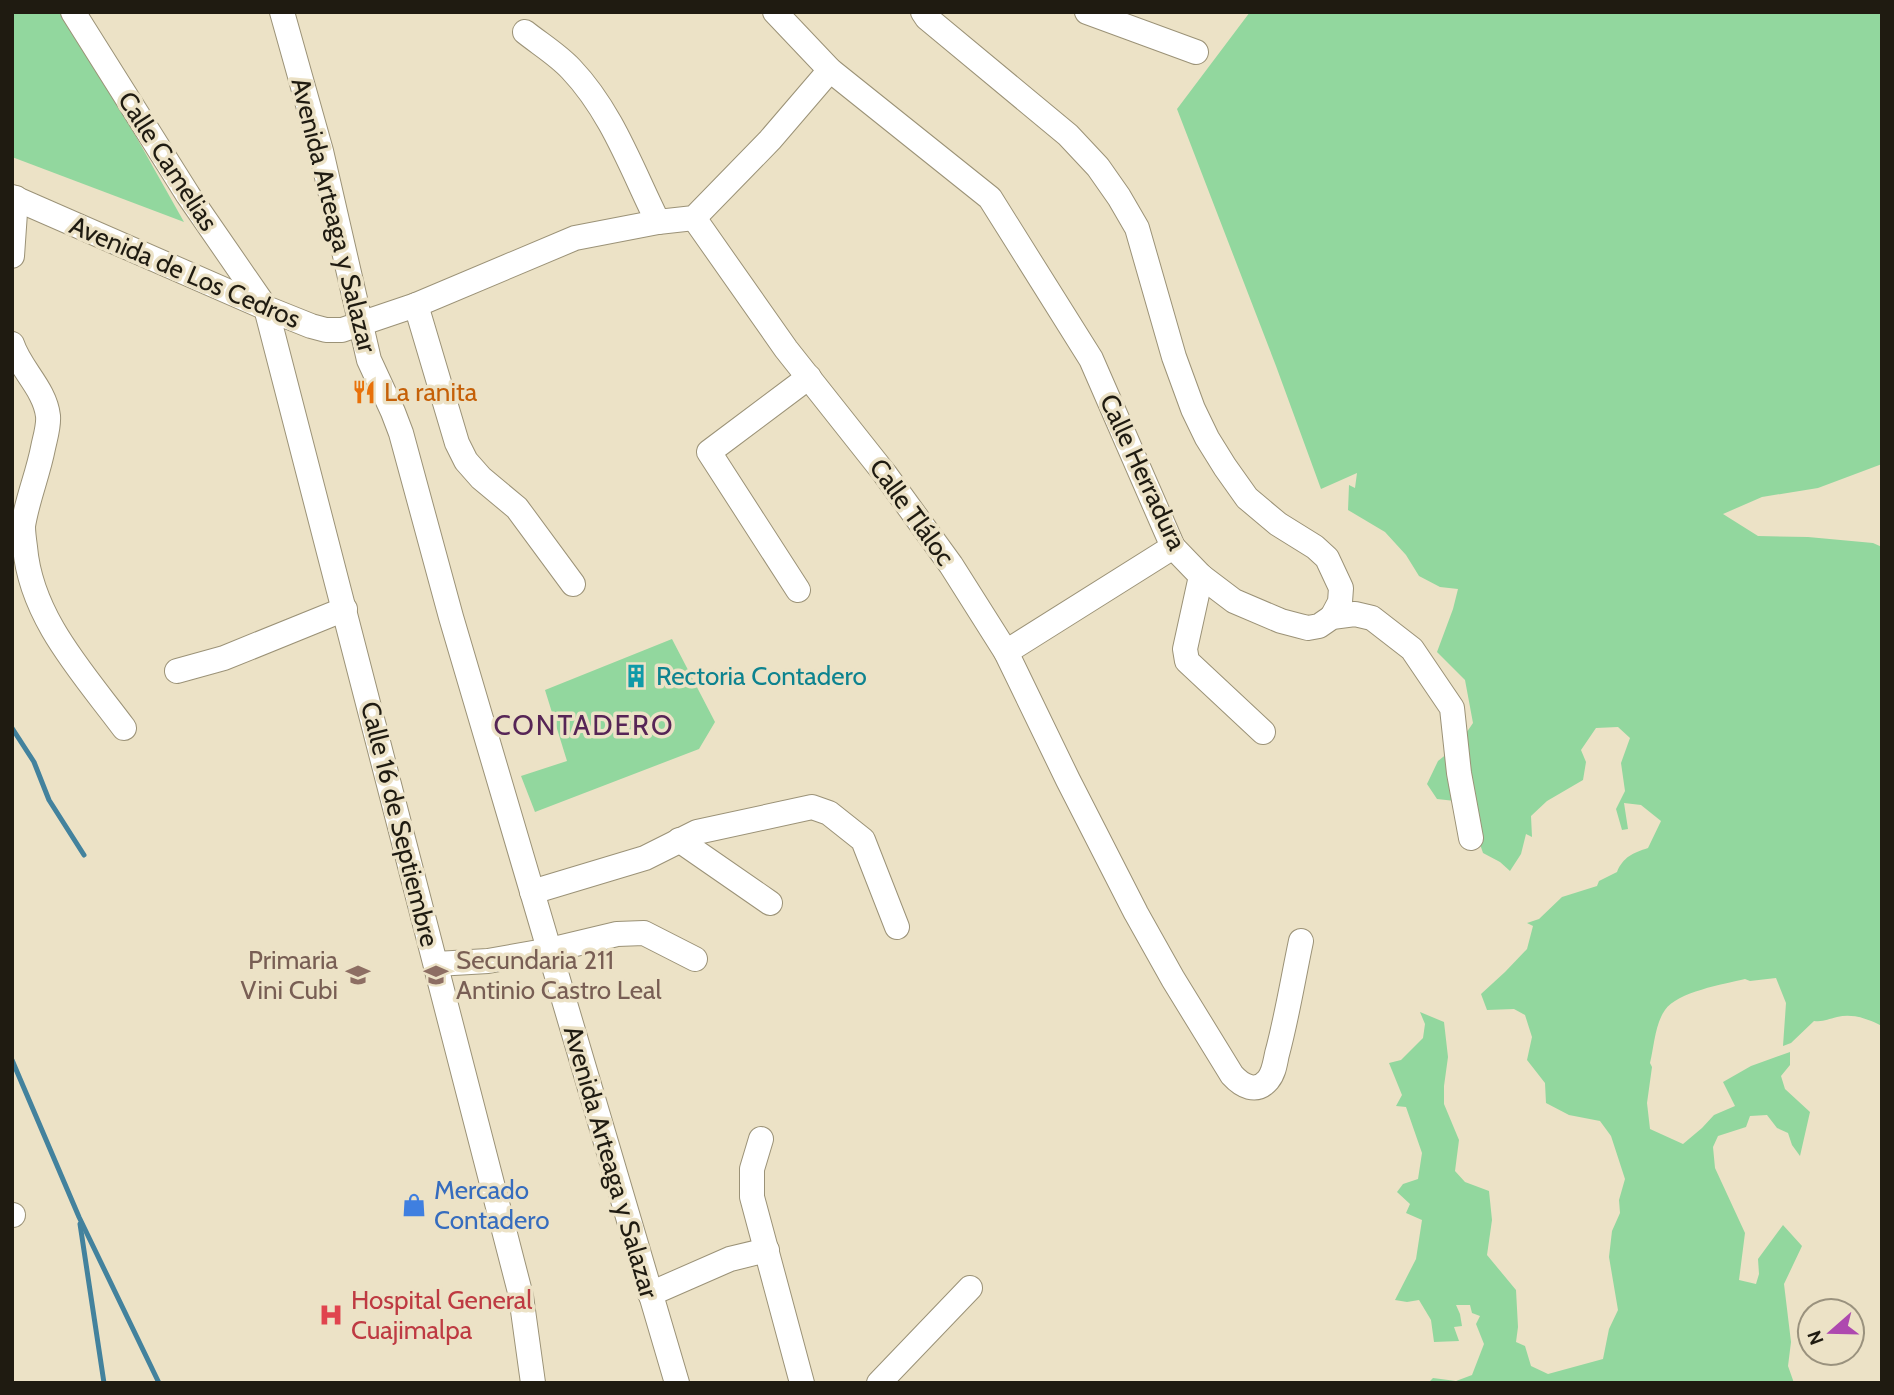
<svg xmlns="http://www.w3.org/2000/svg" width="1894" height="1395" viewBox="0 0 1894 1395" font-family="Cabin,sans-serif">
  <style>
    .green { fill: #92d79e }
    .lines { fill: none; stroke-linecap: round; stroke-linejoin: round }
    .stream { stroke: #43829d; stroke-width: 5 }
    .minor-casing { stroke: #9b9277; stroke-width: 26 }
    .minor { stroke: #fff; stroke-width: 24 }
    .labels { text-anchor: middle; stroke-width: 7; stroke-linejoin: round; paint-order: stroke }
    .street-label { font-size: 26px; fill: #1f1b11; stroke: #ece2c6 }
    .food-label { font-size: 26px; fill: #c56008; stroke: #ece2c6; text-anchor: start }
    .culture-label { font-size: 26px; fill: #0d838f; stroke: #ece2c6; text-anchor: start }
    .education-label { font-size: 26px; fill: #785e54; stroke: #ece2c6; text-anchor: end }
    .shop-label { font-size: 26px; fill: #366cbe; stroke: #ece2c6; text-anchor: start }
    .health-label { font-size: 26px; fill: #be3a42; stroke: #ece2c6; text-anchor: start }
    .neighbourhood-label { font-size: 28px; letter-spacing: 2px; fill: #562556; stroke: #ece2c6 }
  </style>
  <rect width="100%" height="100%" fill="#ece2c6"/>
  <g class="green">
    <polygon points="12,12 66,12 184,222 12,157"/>
    <path d="M 1250,12 L 1882,12 L 1882,464 L 1818,488 L 1762,497 L 1723,514 L 1758,536 L 1808,537 L 1873,543 L 1882,547 L 1882,1026 C 1868,1019 1853,1013 1837,1017 C 1828,1019 1824,1022 1814,1021 L 1791,1043 L 1783,1046 L 1786,1003 L 1776,978 L 1750,981 L 1745,979 C 1724,984 1677,992 1665,1010 C 1655,1024 1654,1047 1650,1063 L 1652,1067 L 1647,1103 L 1650,1129 L 1683,1144 L 1702,1128 L 1714,1115 L 1735,1106 L 1723,1082 L 1751,1066 L 1790,1052 L 1790,1065 L 1781,1076 L 1785,1089 L 1810,1112 L 1800,1156 L 1792,1145 L 1788,1133 L 1777,1128 L 1767,1115 L 1750,1116 L 1746,1127 L 1718,1136 L 1713,1147 L 1715,1168 L 1745,1233 L 1739,1280 L 1756,1284 L 1759,1274 L 1758,1259 L 1783,1225 L 1802,1246 L 1784,1284 L 1791,1342 L 1788,1366 L 1794,1383 L 1428,1383 L 1433,1378 L 1456,1381 L 1472,1375 L 1484,1344 L 1476,1324 L 1480,1316 L 1472,1313 L 1470,1305 L 1456,1305 L 1460,1314 L 1462,1326 L 1454,1327 L 1459,1341 L 1434,1342 L 1431,1320 L 1419,1300 L 1407,1302 L 1395,1300 L 1416,1259 L 1422,1220 L 1406,1213 L 1410,1204 L 1397,1192 L 1403,1184 L 1418,1179 L 1422,1153 L 1406,1107 L 1396,1106 L 1402,1095 L 1389,1063 L 1401,1060 L 1423,1038 L 1425,1024 L 1420,1012 L 1444,1022 L 1448,1057 L 1444,1086 L 1444,1104 L 1459,1140 L 1455,1171 L 1465,1182 L 1489,1191 L 1492,1220 L 1487,1255 L 1516,1290 L 1518,1327 L 1516,1342 L 1525,1346 L 1531,1366 L 1548,1374 L 1603,1359 L 1609,1329 L 1618,1310 L 1609,1257 L 1612,1231 L 1620,1213 L 1619,1200 L 1625,1179 L 1611,1136 L 1600,1121 L 1569,1115 L 1546,1103 L 1545,1083 L 1527,1060 L 1532,1037 L 1525,1015 L 1514,1009 L 1487,1010 L 1481,994 L 1505,972 L 1527,949 L 1533,926 L 1527,923 L 1539,919 L 1562,897 L 1597,886 L 1599,881 L 1617,872 C 1623,857 1633,853 1648,848 L 1661,821 L 1641,805 L 1624,803 L 1628,829 L 1622,830 L 1616,809 L 1625,791 L 1621,763 L 1630,738 L 1618,727 L 1596,728 L 1581,750 L 1586,762 L 1583,780 L 1547,801 L 1531,816 L 1532,837 L 1526,834 L 1521,854 L 1510,871 L 1500,862 L 1483,853 L 1478,838 L 1455,801 L 1437,799 L 1427,784 L 1438,761 L 1458,745 L 1473,723 L 1465,680 L 1437,652 L 1453,609 L 1458,589 L 1440,587 L 1419,576 L 1406,555 L 1385,532 L 1348,510 L 1349,485 L 1355,488 L 1357,473 L 1321,489 L 1276,366 L 1177,109 Z"/>
    <polygon points="672,639 715,722 699,749 535,812 521,776 567,761 545,690"/>
  </g>
  <g class="lines">
    <g class="stream">
      <polyline points="12,728 34,762 49,800 84,855"/>
      <polyline points="12,1060 79,1217 159,1383"/>
      <polyline points="80,1224 104,1383"/>
    </g>
    <g class="minor-casing">
      <g id="minor">
        <polyline points="73,12 188,195 266,308 521,1296 533,1383"/>
        <polyline points="282,12 321,151 369,360 393,412 401,433 451,617 677,1383"/>
        <polyline points="775,12 830,70 990,198 1091,359 1173,547 1201,576 1234,601 1281,621 1300,626 1308,628 1319,626 1332,617 1355,614 1372,618 1412,649 1452,708 1459,773 1471,838"/>
        <polyline points="923,12 927,18 1068,135 1098,167 1119,197 1137,228 1174,357 1193,409 1207,438 1225,467 1247,498 1278,524 1315,547 1327,558 1341,588 1340,602 1332,617"/>
        <polyline points="1087,12 1196,52"/>
        <path d="M 525,32 C 540,44 558,55 571,69 C 612,112 632,170 658,222"/>
        <polyline points="12,197 266,308 311,326 326,330 342,330 416,305 575,238 658,222 694,218 770,140 830,70"/>
        <path d="M 694,218 L 786,349 L 885,474 L 951,565 L 1006,652 L 1068,780 L 1136,913 L 1173,979 L 1232,1075 C 1242,1086 1256,1094 1268,1080 C 1274,1073 1275,1063 1277,1054 C 1287,1017 1293,979 1301,941"/>
        <polyline points="12,256 16,198"/>
        <polyline points="416,305 457,443 466,461 481,478 517,508 573,584"/>
        <path d="M 12,344 C 20,369 45,389 48,416 C 49,426 45,438 43,448 C 38,474 27,500 23,526 C 23,533 24,540 25,547 C 31,618 83,673 124,728"/>
        <polyline points="1201,576 1185,649 1187,661 1263,732"/>
        <polyline points="798,590 709,452 809,377"/>
        <polyline points="1006,652 1173,547"/>
        <polyline points="177,671 224,658 345,609"/>
        <polyline points="679,840 770,903"/>
        <polyline points="532,892 645,858 697,832 812,807 829,813 863,840 897,927"/>
        <polyline points="436,964 488,961 550,950 617,934 644,933 695,959"/>
        <polyline points="761,1139 752,1169 752,1197 802,1383"/>
        <polyline points="12,1215 13,1215"/>
        <polyline points="650,1294 730,1259 767,1250"/>
        <polyline points="879,1383 970,1288"/>
      </g>
    </g>
    <use href="#minor" class="minor"/>
  </g>
  <defs>
    <g id="restaurant-bare" transform="scale(1.89)"><path d="M-5-6h1v4h1v-4h1v4h1v-4h1v5L-1.5 .5V6h-2V.5L-5-1ZM5-6V6H3V1.5H1.5Q1.5-4 5-6Z" fill="#e8710a" stroke="#ece2c6" stroke-width="2.5" paint-order="stroke"/></g>
    <g id="building-bare" transform="scale(1.89)"><path d="M-4-6H4V6H1V3H-1V6H-4ZM-2.5-4.3h1.7v1.8h-1.7ZM.8-4.3h1.7v1.8H.8ZM-2.5-1h1.7V.8h-1.7ZM.8-1h1.7V.8H.8Z" fill="#0f9aa8" stroke="#ece2c6" stroke-width="2.5" paint-order="stroke"/></g>
    <g id="school-bare" transform="scale(1.89)"><path d="M0-5L7-2L0 1L-7-2ZM-4 1L0 2.5L4 1V4Q0 6-4 4Z" fill="#8d6e63" stroke="#ece2c6" stroke-width="2.5" paint-order="stroke"/></g>
    <g id="shop-bare" transform="scale(1.89)"><path d="M-5-2.5h2.3a2.7 3.5 0 0 1 5.4 0H5L5.5 6h-11ZM-1.5-2.5h3a1.5 2.3 0 0 0-3 0Z" fill="#3f7fe0" stroke="#ece2c6" stroke-width="2.5" paint-order="stroke"/></g>
    <g id="hospital-bare" transform="scale(1.89)"><path d="M-5-5h3v3.5h4V-5h3V5h-3V1.5h-4V5h-3Z" fill="#e0444e" stroke="#ece2c6" stroke-width="2.5" paint-order="stroke"/></g>
  </defs>
  <g fill-rule="evenodd">
    <use href="#restaurant-bare" x="364" y="392"/>
    <use href="#building-bare" x="636" y="676"/>
    <use href="#school-bare" x="358" y="975"/>
    <use href="#school-bare" x="436" y="975"/>
    <use href="#shop-bare" x="414" y="1205"/>
    <use href="#hospital-bare" x="331" y="1315"/>
  </g>
  <g class="labels">
    <g class="street-label">
      <text transform="translate(168 161) rotate(57)" y="9">Calle Camelias</text>
      <text transform="translate(334 215) rotate(76)" y="9">Avenida Arteaga y Salazar</text>
      <text transform="translate(185 272) rotate(23)" y="9">Avenida de Los Cedros</text>
      <text transform="translate(1143 472) rotate(65)" y="9">Calle Herradura</text>
      <text transform="translate(912 512) rotate(54)" y="9">Calle Tláloc</text>
      <text transform="translate(400 824) rotate(76)" y="9">Calle 16 de Septiembre</text>
      <text transform="translate(611 1162) rotate(74)" y="9">Avenida Arteaga y Salazar</text>
    </g>
    <g class="food-label">
      <text x="384" y="401">La ranita</text>
    </g>
    <g class="culture-label">
      <text x="656" y="685">Rectoria Contadero</text>
    </g>
    <g class="education-label">
      <text x="338" y="969">Primaria<tspan x="338" dy="30">Vini Cubi</tspan></text>
      <text x="456" y="969" text-anchor="start">Secundaria 211<tspan x="456" dy="30">Antinio Castro Leal</tspan></text>
    </g>
    <g class="shop-label">
      <text x="434" y="1199">Mercado<tspan x="434" dy="30">Contadero</tspan></text>
    </g>
    <g class="health-label">
      <text x="351" y="1309">Hospital General<tspan x="351" dy="30">Cuajimalpa</tspan></text>
    </g>
    <g class="neighbourhood-label">
      <text x="584" y="735">CONTADERO</text>
    </g>
  </g>
  <rect width="1894" height="1395" fill="none" stroke="#1f1b11" stroke-width="28"/>
  <g transform="translate(1831 1332) rotate(250)"><circle r="33" fill="#ece2c6" stroke="#9a927e" stroke-width="2"/>
  <path d="M0-5L12 26L0 18L-12 26Z" fill="#ae49af"/>
  <text y="-10" font-size="19" font-weight="bold" text-anchor="middle" fill="#1f1b11">N</text>
  </g>
</svg>
